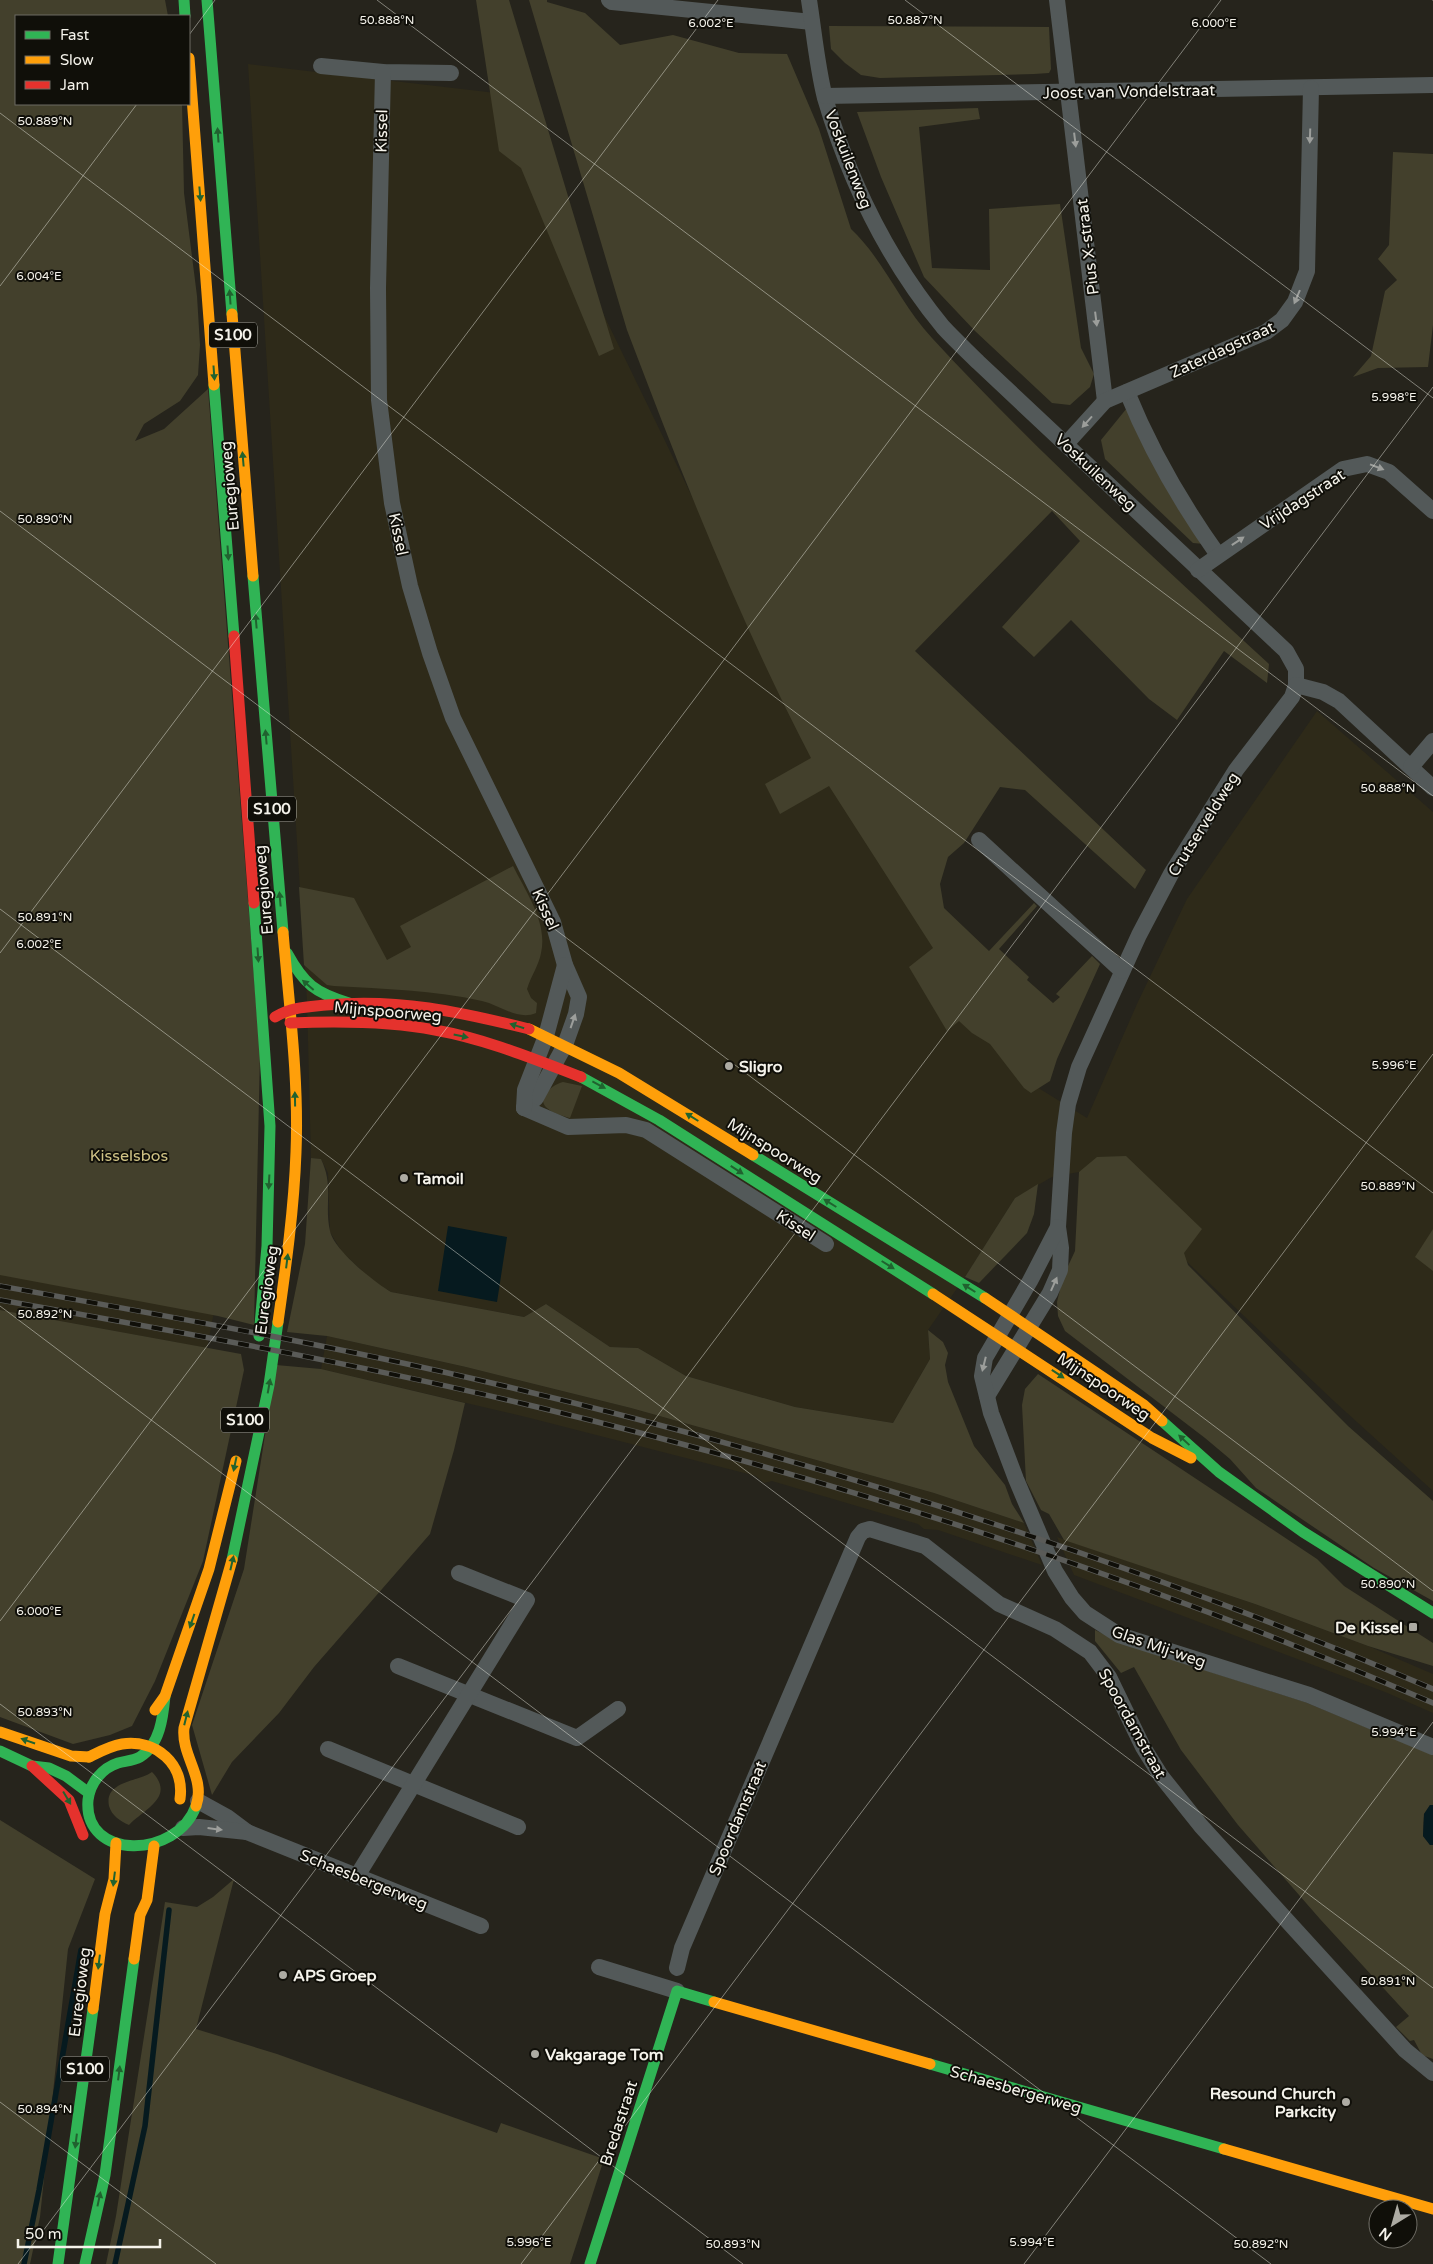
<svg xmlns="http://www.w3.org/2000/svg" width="1433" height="2264" viewBox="0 0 1433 2264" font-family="'Varela Round',sans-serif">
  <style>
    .built { fill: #2e2a19 }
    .green { fill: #43402c }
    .water { fill: #061a1f }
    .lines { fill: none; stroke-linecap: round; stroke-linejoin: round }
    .stream { stroke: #061a1f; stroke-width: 5.5 }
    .street { stroke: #535959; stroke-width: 16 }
    .fast { stroke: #30b455; stroke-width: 11 }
    .slow { stroke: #ff9f0a; stroke-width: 11 }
    .jam { stroke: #e5322d; stroke-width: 11 }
    .rail-casing { stroke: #5a5b58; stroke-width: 5.5 }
    .rail { stroke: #100f09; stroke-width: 4; stroke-dasharray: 11; stroke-linecap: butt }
    .oneway { fill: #20622f }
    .oneway2 { fill: #9c9e9b }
    .ticks { fill: none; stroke: #f5f3eb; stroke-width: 1; stroke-opacity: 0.45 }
    .poi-dot { fill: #adaba3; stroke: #100f09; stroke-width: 2 }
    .labels { text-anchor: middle; stroke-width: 4; stroke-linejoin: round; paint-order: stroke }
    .shield { fill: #100f09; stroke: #b0afa7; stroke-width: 1 }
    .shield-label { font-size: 15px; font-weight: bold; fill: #f5f3eb }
    .street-label { font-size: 16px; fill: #f5f3eb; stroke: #100f09 }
    .poi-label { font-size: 16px; font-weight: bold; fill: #f5f3eb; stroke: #100f09; text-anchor: start }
    .park-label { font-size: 16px; fill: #d1c486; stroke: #100f09 }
    .ticks-label { font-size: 12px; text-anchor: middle; fill: #f5f3eb; stroke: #100f09; stroke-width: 4; stroke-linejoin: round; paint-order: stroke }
  </style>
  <rect width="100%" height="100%" fill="#26241c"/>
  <g class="built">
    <polygon points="248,64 496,93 821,762 1032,1084 1087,1118 1137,1004 1187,899 1317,711 1433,812 1433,1491 1336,1403 1090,1170 1052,1177 1015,1198 965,1277 928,1330 930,1359 893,1423 795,1407 686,1376 638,1348 610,1347 546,1304 524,1317 391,1292 373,1281 342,1252 330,1232 328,1173 321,1159 311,1158 307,1001"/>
    <polygon points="0,1272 214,1312 207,1348 0,1310"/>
    <polygon points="327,1336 466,1367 631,1408 934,1493 1024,1523 1042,1565 938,1530 924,1529 918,1524 772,1481 764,1483 756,1476 530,1418 321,1369"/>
    <polygon points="1057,1537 1255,1604 1368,1646 1433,1674 1433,1713 1385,1692 1074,1575"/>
  </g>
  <g class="green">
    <polygon points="0,0 165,0 168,16 16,16 16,104 182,104 184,193 197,296 200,345 198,375 180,401 144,424 135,441 164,429 208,389 260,1053 254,1325 218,1316 0,1275"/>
    <polygon points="476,0 509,0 614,349 599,356 521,168 499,151"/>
    <path d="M 529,0 L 547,0 L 547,2 L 585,13 L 620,45 L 673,35 L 739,53 L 787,54 L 819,129 L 851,229 C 884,260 901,305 932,338 C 1038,453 1154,558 1269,664 L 1267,683 L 1224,651 L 1177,720 L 1149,699 L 1071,620 L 1034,657 L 1002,627 L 1080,541 L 1052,511 L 915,651 L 1146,870 L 1135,889 L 1025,790 L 1000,787 L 964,843 L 948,857 L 940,884 L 944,908 L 989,951 L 1034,903 L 1037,906 L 999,949 L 1029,977 L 1027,980 L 1053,1003 L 1060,997 L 1056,994 L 1092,956 L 1100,964 L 1057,1059 L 1050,1081 L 1031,1093 L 1024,1088 L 990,1044 L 972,1033 L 959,1021 L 947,1031 L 909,967 L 933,948 L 829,786 L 780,814 L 765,784 L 811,758 C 739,620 682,475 627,330 Z"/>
    <polygon points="829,26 1049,27 1051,69 1049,73 1034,74 880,78 861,75 845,63 831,49"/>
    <polygon points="978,108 980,119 919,127 932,268 990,270 989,209 1060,204 1081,348 1094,374 1090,387 1070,405 1052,403 975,331 924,277 881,177 857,112"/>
    <polygon points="1393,152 1433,154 1433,325 1428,367 1378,368 1353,377 1371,356 1385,291 1397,280 1378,259 1389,245"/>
    <polygon points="1127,408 1204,544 1193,543 1105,459 1101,440"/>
    <path d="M 513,866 C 526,892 548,923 541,953 C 539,965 531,976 527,989 L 531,998 L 537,1003 L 536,1013 C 518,1021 500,1005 482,1001 C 434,990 384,989 334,986 L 327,985 L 304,965 L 299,887 L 354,898 L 387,960 L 411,947 L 400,926 Z"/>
    <path d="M 563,1082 L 582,1086 L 570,1118 C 563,1116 552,1113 547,1108 C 535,1097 554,1084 563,1082 Z"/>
    <polygon points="1126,1156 1202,1229 1184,1253 1188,1265 1348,1426 1433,1501 1433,1601 1374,1568 1256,1488 1230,1459 1205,1438 1065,1331 1058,1316 1057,1302 1063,1277 1075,1251 1079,1172 1097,1157"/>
    <path d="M 311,1158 L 321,1159 C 334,1186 324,1204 330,1231 C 334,1250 374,1282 391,1292 L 524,1317 L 546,1304 L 610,1347 L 638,1348 L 686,1376 L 795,1407 L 893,1423 L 930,1359 L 928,1330 L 943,1342 L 948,1353 L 945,1365 L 948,1382 L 974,1446 L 1005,1485 L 1012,1504 L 1024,1523 L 934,1493 L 631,1408 L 466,1367 L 327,1336 L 287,1332 L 305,1244 Z"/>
    <polygon points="1038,1184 1034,1214 1027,1233 979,1283 965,1277 1015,1198"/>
    <polygon points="1433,1229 1433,1271 1415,1257"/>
    <polygon points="0,1310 241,1354 244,1370 203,1561 155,1681 132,1726 110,1735 73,1744 0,1717"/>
    <polygon points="276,1365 321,1369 465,1403 454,1450 430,1534 314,1667 279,1713 232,1762 212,1795 192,1725 244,1569"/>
    <polygon points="1038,1374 1317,1559 1344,1586 1433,1643 1433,1666 1368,1646 1255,1604 1064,1540 1049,1514 1041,1510 1026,1481 1022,1405 1025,1389"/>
    <polygon points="1095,1630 1129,1646 1305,1702 1433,1755 1433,1805 1430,1805 1424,1814 1423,1836 1430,1845 1433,1845 1433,2059 1422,2055 1414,2040 1410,2041 1396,2027 1409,2016 1320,1919 1238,1825 1181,1750 1134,1667 1121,1673 1095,1641"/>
    <path d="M 152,1772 C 176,1797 144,1809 129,1825 C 120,1821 112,1816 109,1806 C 104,1781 138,1782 152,1772 Z"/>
    <polygon points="0,1820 95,1879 68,1949 40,2217 30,2264 0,2264"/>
    <polygon points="234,1879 196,2029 277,2054 497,2133 501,2123 604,2159 570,2264 106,2264 116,2216 165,1902 197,1907 213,1897"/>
  </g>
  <g class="water">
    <polygon points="448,1226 507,1237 497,1302 438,1291"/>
    <polygon points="1430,1805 1433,1805 1433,1845 1430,1845 1423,1836 1424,1814"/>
  </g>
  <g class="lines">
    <g class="stream">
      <polyline points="24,2264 39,2190 81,1950"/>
      <polyline points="115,2264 145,2126 169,1910"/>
    </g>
    <g class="street">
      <polyline points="609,0 612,2 812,22"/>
      <path d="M 809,0 C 814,32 817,66 825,98 C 849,180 888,260 943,327 C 954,339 966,350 978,362 L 1286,651 L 1296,669 L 1296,685 L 1292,697 L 1236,770 L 1171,874 L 1139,935 L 1079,1067 L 1068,1104 L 1064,1133 L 1058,1227 L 1061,1248 L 1060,1270 L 1050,1293 L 987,1396"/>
      <polyline points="1057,0 1105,401"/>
      <polyline points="321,66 383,72 451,73"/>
      <polyline points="383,72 378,288 379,400 392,503 410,586 430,653 453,718 553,922 565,965 579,997 576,1014 565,1045 536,1098 524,1108"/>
      <polyline points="825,96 1433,85"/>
      <path d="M 1127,392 C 1151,451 1181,503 1218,555"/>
      <polyline points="1066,444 1105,401 1266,332 1282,320 1295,302 1307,271 1311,88"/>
      <polyline points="1198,570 1343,469 1367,464 1389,472 1433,511"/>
      <polyline points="1296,685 1323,692 1339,701 1433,788"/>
      <polyline points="1411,767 1433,741"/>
      <polyline points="979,840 1122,971"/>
      <polyline points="524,1108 568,1127 626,1125 646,1130 826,1244"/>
      <polyline points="524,1108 525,1090 546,1036 565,965"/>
      <polyline points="1058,1227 1030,1281 985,1358 982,1376 991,1413 1016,1479 1055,1571 1072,1598 1085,1613 1119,1635 1309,1695 1433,1747"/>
      <polyline points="398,1666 577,1738 618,1709"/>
      <polyline points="328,1749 518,1827"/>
      <polyline points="198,1801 227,1817 247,1832"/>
      <polyline points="183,1828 199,1827 247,1832 481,1926"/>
      <polyline points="357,1876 527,1600 459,1573"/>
      <polyline points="599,1967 677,1991"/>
      <polyline points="677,1968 682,1948 858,1537 863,1531 870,1529 925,1546 999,1604 1055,1629 1090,1652 1109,1677 1143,1747 1161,1776 1201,1826 1405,2050 1433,2073"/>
    </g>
    <g class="fast">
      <polyline points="184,0 185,16"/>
      <polyline points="207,0 232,314"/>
      <polyline points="214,385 234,636"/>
      <polyline points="253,576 283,932"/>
      <polyline points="254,903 270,1126 267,1246 259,1336"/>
      <path d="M 287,953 C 304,984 315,993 349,1003"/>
      <polyline points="581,1077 659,1120 933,1294"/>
      <polyline points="753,1155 985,1298"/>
      <polyline points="1162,1421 1219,1472 1303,1532 1433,1613"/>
      <polyline points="232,1560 269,1385 278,1322"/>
      <path d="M 165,1696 C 163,1717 160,1745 140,1757 C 133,1761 125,1761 118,1763 C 102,1768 90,1783 88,1800 C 83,1861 177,1859 196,1806"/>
      <polyline points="0,1751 32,1766 49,1768 66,1776 89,1793"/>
      <polyline points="930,2064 1224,2149"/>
      <polyline points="58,2264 93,2009"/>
      <polyline points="85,2264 105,2175 134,1959"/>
      <polyline points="590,2264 677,1991 714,2002"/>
    </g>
    <g class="slow">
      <polyline points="189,58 214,385"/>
      <polyline points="232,314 253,576"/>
      <polyline points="529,1029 619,1073 753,1155"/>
      <polyline points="933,1294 1152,1438 1191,1458"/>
      <polyline points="985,1298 1144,1405 1162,1421"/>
      <path d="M 278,1322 C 286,1266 294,1209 296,1152 C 299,1079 289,1005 283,932"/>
      <polyline points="155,1710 165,1696 209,1569 236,1461"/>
      <polyline points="0,1732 71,1756 89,1757"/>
      <path d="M 89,1757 C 99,1752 110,1746 122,1744 C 156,1739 185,1764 180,1799"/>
      <path d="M 196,1806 C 206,1778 181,1756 184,1728 L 232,1560"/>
      <polyline points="134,1959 140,1915 147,1900 154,1846"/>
      <polyline points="714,2002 930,2064"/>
      <polyline points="93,2009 105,1914 114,1879 116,1843"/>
      <polyline points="1224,2149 1433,2209"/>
    </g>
    <g class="jam">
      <polyline points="234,636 254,903"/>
      <path d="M 275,1017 C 292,1007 306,1007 326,1005 C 398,998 460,1012 529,1029"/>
      <path d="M 290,1023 C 338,1021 388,1021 435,1030 C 486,1039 534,1059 581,1077"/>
      <polyline points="32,1766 69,1800 83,1835"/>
    </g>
    <g class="rail-casing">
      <g id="rail">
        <path d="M 0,1286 C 167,1316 335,1346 500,1385 C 819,1461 1132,1560 1433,1689"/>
        <path d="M 0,1300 C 180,1332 359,1364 537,1407 C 842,1481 1144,1578 1433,1703"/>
      </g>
    </g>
    <use href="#rail" class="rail"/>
  </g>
  <defs><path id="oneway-solid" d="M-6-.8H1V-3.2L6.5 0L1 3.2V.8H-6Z" transform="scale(1.25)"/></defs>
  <g class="oneway">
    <use href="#oneway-solid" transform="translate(218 135) rotate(-94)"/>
    <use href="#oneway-solid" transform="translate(200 194) rotate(85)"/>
    <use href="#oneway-solid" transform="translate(230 297) rotate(-94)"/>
    <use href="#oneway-solid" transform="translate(214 373) rotate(86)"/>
    <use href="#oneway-solid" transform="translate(243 459) rotate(-95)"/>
    <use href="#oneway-solid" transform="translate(228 553) rotate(86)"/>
    <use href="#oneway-solid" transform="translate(256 621) rotate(-95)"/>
    <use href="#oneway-solid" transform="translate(266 737) rotate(-95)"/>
    <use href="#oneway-solid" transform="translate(280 899) rotate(-95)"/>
    <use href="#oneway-solid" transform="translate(258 955) rotate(86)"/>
    <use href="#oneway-solid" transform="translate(308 985) rotate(-139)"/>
    <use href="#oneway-solid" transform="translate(517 1026) rotate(-163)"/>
    <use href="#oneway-solid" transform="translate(461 1036) rotate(12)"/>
    <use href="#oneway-solid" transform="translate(599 1085) rotate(28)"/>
    <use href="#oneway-solid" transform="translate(295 1099) rotate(-91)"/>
    <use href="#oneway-solid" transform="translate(692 1117) rotate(-148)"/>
    <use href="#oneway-solid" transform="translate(737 1170) rotate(33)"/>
    <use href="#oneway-solid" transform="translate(269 1182) rotate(93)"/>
    <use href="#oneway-solid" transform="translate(830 1203) rotate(-148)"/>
    <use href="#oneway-solid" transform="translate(287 1261) rotate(-83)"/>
    <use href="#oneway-solid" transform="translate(888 1265) rotate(32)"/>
    <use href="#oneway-solid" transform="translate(969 1288) rotate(-148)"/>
    <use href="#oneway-solid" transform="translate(1058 1374) rotate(34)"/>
    <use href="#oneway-solid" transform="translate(269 1386) rotate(-80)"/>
    <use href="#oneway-solid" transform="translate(1184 1440) rotate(-137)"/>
    <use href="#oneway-solid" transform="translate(235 1464) rotate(102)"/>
    <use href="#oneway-solid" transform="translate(232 1563) rotate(-77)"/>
    <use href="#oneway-solid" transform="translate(192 1621) rotate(109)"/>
    <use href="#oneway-solid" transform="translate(186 1718) rotate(-76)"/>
    <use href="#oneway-solid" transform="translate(28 1741) rotate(-161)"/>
    <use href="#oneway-solid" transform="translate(67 1798) rotate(59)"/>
    <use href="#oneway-solid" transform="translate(114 1879) rotate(97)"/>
    <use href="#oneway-solid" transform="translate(99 1962) rotate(97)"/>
    <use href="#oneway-solid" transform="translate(119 2073) rotate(-83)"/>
    <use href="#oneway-solid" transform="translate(76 2141) rotate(97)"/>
    <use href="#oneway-solid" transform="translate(99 2199) rotate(-78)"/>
  </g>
  <g class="oneway2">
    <use href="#oneway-solid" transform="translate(1310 136) rotate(92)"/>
    <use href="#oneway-solid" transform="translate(1075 140) rotate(83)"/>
    <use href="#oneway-solid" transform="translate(1297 297) rotate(113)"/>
    <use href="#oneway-solid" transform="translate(1096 319) rotate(83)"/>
    <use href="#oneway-solid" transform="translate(1087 422) rotate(132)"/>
    <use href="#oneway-solid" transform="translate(1377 467) rotate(21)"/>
    <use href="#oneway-solid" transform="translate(1238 541) rotate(-34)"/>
    <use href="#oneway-solid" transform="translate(573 1021) rotate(-71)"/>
    <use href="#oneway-solid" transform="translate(1054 1284) rotate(-66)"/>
    <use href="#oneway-solid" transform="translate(984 1364) rotate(104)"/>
    <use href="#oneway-solid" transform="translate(215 1829) rotate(7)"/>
  </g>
  <path class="ticks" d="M 377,0 L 1433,796M 905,0 L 1433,398M 1432,0 L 1433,0M 189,35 L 215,0M 0,113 L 1433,1193M 0,286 L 137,104M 0,511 L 1433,1591M 0,909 L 1433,1988M 0,953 L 718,0M 0,1306 L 1271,2264M 0,1621 L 1221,0M 0,1704 L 743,2264M 0,2102 L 216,2264M 18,2264 L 1433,387M 521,2264 L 1433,1054M 1024,2264 L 1433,1722"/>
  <g class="poi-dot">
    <circle cx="729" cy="1066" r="5"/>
    <circle cx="404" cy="1178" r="5"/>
    <rect x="1408" y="1622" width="10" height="10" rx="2.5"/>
    <circle cx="283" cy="1975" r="5"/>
    <circle cx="535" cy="2054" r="5"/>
    <circle cx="1346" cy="2102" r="5"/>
  </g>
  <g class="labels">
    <g class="shield">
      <rect x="209" y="322.5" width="48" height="25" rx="4"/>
      <rect x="248" y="796.5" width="48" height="25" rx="4"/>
      <rect x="221" y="1407.5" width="48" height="25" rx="4"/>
      <rect x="61" y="2056.5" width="48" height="25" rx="4"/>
    </g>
    <g class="shield-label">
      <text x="233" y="340">S100</text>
      <text x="272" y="814">S100</text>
      <text x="245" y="1425">S100</text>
      <text x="85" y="2074">S100</text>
    </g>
    <g class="street-label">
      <text transform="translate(1129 91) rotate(-1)" y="6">Joost van Vondelstraat</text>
      <text transform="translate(381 131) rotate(-89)" y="6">Kissel</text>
      <text transform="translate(849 159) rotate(69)" y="6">Voskuilenweg</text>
      <text transform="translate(1087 247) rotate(-97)" y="6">Pius X-straat</text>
      <text transform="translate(1222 349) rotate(-25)" y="6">Zaterdagstraat</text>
      <text transform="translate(1096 472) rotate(43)" y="6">Voskuilenweg</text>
      <text transform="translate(229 486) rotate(-95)" y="6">Euregioweg</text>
      <text transform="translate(1302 499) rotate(-33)" y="6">Vrijdagstraat</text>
      <text transform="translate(399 534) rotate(78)" y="6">Kissel</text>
      <text transform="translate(1203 824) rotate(-58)" y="6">Crutserveldweg</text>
      <text transform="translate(263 890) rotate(-95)" y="6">Euregioweg</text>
      <text transform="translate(546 909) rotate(66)" y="6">Kissel</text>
      <text transform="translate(388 1011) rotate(5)" y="6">Mijnspoorweg</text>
      <text transform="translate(775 1150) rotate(32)" y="6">Mijnspoorweg</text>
      <text transform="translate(796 1225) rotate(33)" y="6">Kissel</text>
      <text transform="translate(266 1290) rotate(-82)" y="6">Euregioweg</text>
      <text transform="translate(1104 1386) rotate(34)" y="6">Mijnspoorweg</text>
      <text transform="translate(1159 1646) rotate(19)" y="6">Glas Mij-weg</text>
      <text transform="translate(1133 1723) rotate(61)" y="6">Spoordamstraat</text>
      <text transform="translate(737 1818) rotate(-67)" y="6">Spoordamstraat</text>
      <text transform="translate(364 1879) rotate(22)" y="6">Schaesbergerweg</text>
      <text transform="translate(79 1992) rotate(-83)" y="6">Euregioweg</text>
      <text transform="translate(1016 2089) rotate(16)" y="6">Schaesbergerweg</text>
      <text transform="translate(618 2123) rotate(-72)" y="6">Bredastraat</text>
    </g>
    <g class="poi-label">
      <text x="739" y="1072">Sligro</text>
      <text x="414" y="1184">Tamoil</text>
      <text x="1403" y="1633" text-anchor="end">De Kissel</text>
      <text x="293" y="1981">APS Groep</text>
      <text x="545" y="2060">Vakgarage Tom</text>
      <text x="1336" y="2099" text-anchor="end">Resound Church<tspan x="1336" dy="18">Parkcity</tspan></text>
    </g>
    <g class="park-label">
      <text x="129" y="1161">Kisselsbos</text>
    </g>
  </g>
  <g class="ticks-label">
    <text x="915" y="24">50.887°N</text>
    <text x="387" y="24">50.888°N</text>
    <text x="711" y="27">6.002°E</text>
    <text x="1214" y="27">6.000°E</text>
    <text x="45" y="125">50.889°N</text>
    <text x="39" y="280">6.004°E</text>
    <text x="1394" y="401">5.998°E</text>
    <text x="45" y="523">50.890°N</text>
    <text x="1388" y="792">50.888°N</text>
    <text x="45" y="921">50.891°N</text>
    <text x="39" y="948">6.002°E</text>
    <text x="1394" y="1069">5.996°E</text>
    <text x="1388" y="1190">50.889°N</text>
    <text x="45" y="1318">50.892°N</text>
    <text x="1388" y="1588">50.890°N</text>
    <text x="39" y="1615">6.000°E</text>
    <text x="45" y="1716">50.893°N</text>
    <text x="1394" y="1736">5.994°E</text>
    <text x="1388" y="1985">50.891°N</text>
    <text x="45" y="2113">50.894°N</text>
    <text x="529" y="2246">5.996°E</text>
    <text x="1032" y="2246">5.994°E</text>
    <text x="733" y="2248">50.893°N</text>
    <text x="1261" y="2248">50.892°N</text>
  </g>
  <rect x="15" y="15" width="175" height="90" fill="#100f09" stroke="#6c6a63"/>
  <rect x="25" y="31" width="25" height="8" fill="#30b455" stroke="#6c6a63"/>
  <text x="60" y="40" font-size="15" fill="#f5f3eb">Fast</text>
  <rect x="25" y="56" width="25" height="8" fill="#ff9f0a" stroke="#6c6a63"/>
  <text x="60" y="65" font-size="15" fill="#f5f3eb">Slow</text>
  <rect x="25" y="81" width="25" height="8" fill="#e5322d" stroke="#6c6a63"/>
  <text x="60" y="90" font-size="15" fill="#f5f3eb">Jam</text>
  <g transform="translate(1393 2224) rotate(217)"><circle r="24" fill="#100f09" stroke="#6c6a63"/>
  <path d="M0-4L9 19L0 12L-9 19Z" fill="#adaba3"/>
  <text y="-8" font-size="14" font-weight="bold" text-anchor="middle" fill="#f5f3eb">N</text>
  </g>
  <path d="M18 2239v8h142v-8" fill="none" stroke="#f5f3eb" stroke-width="2.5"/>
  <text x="25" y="2239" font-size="15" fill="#f5f3eb" stroke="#100f09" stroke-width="4" paint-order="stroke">50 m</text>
</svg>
